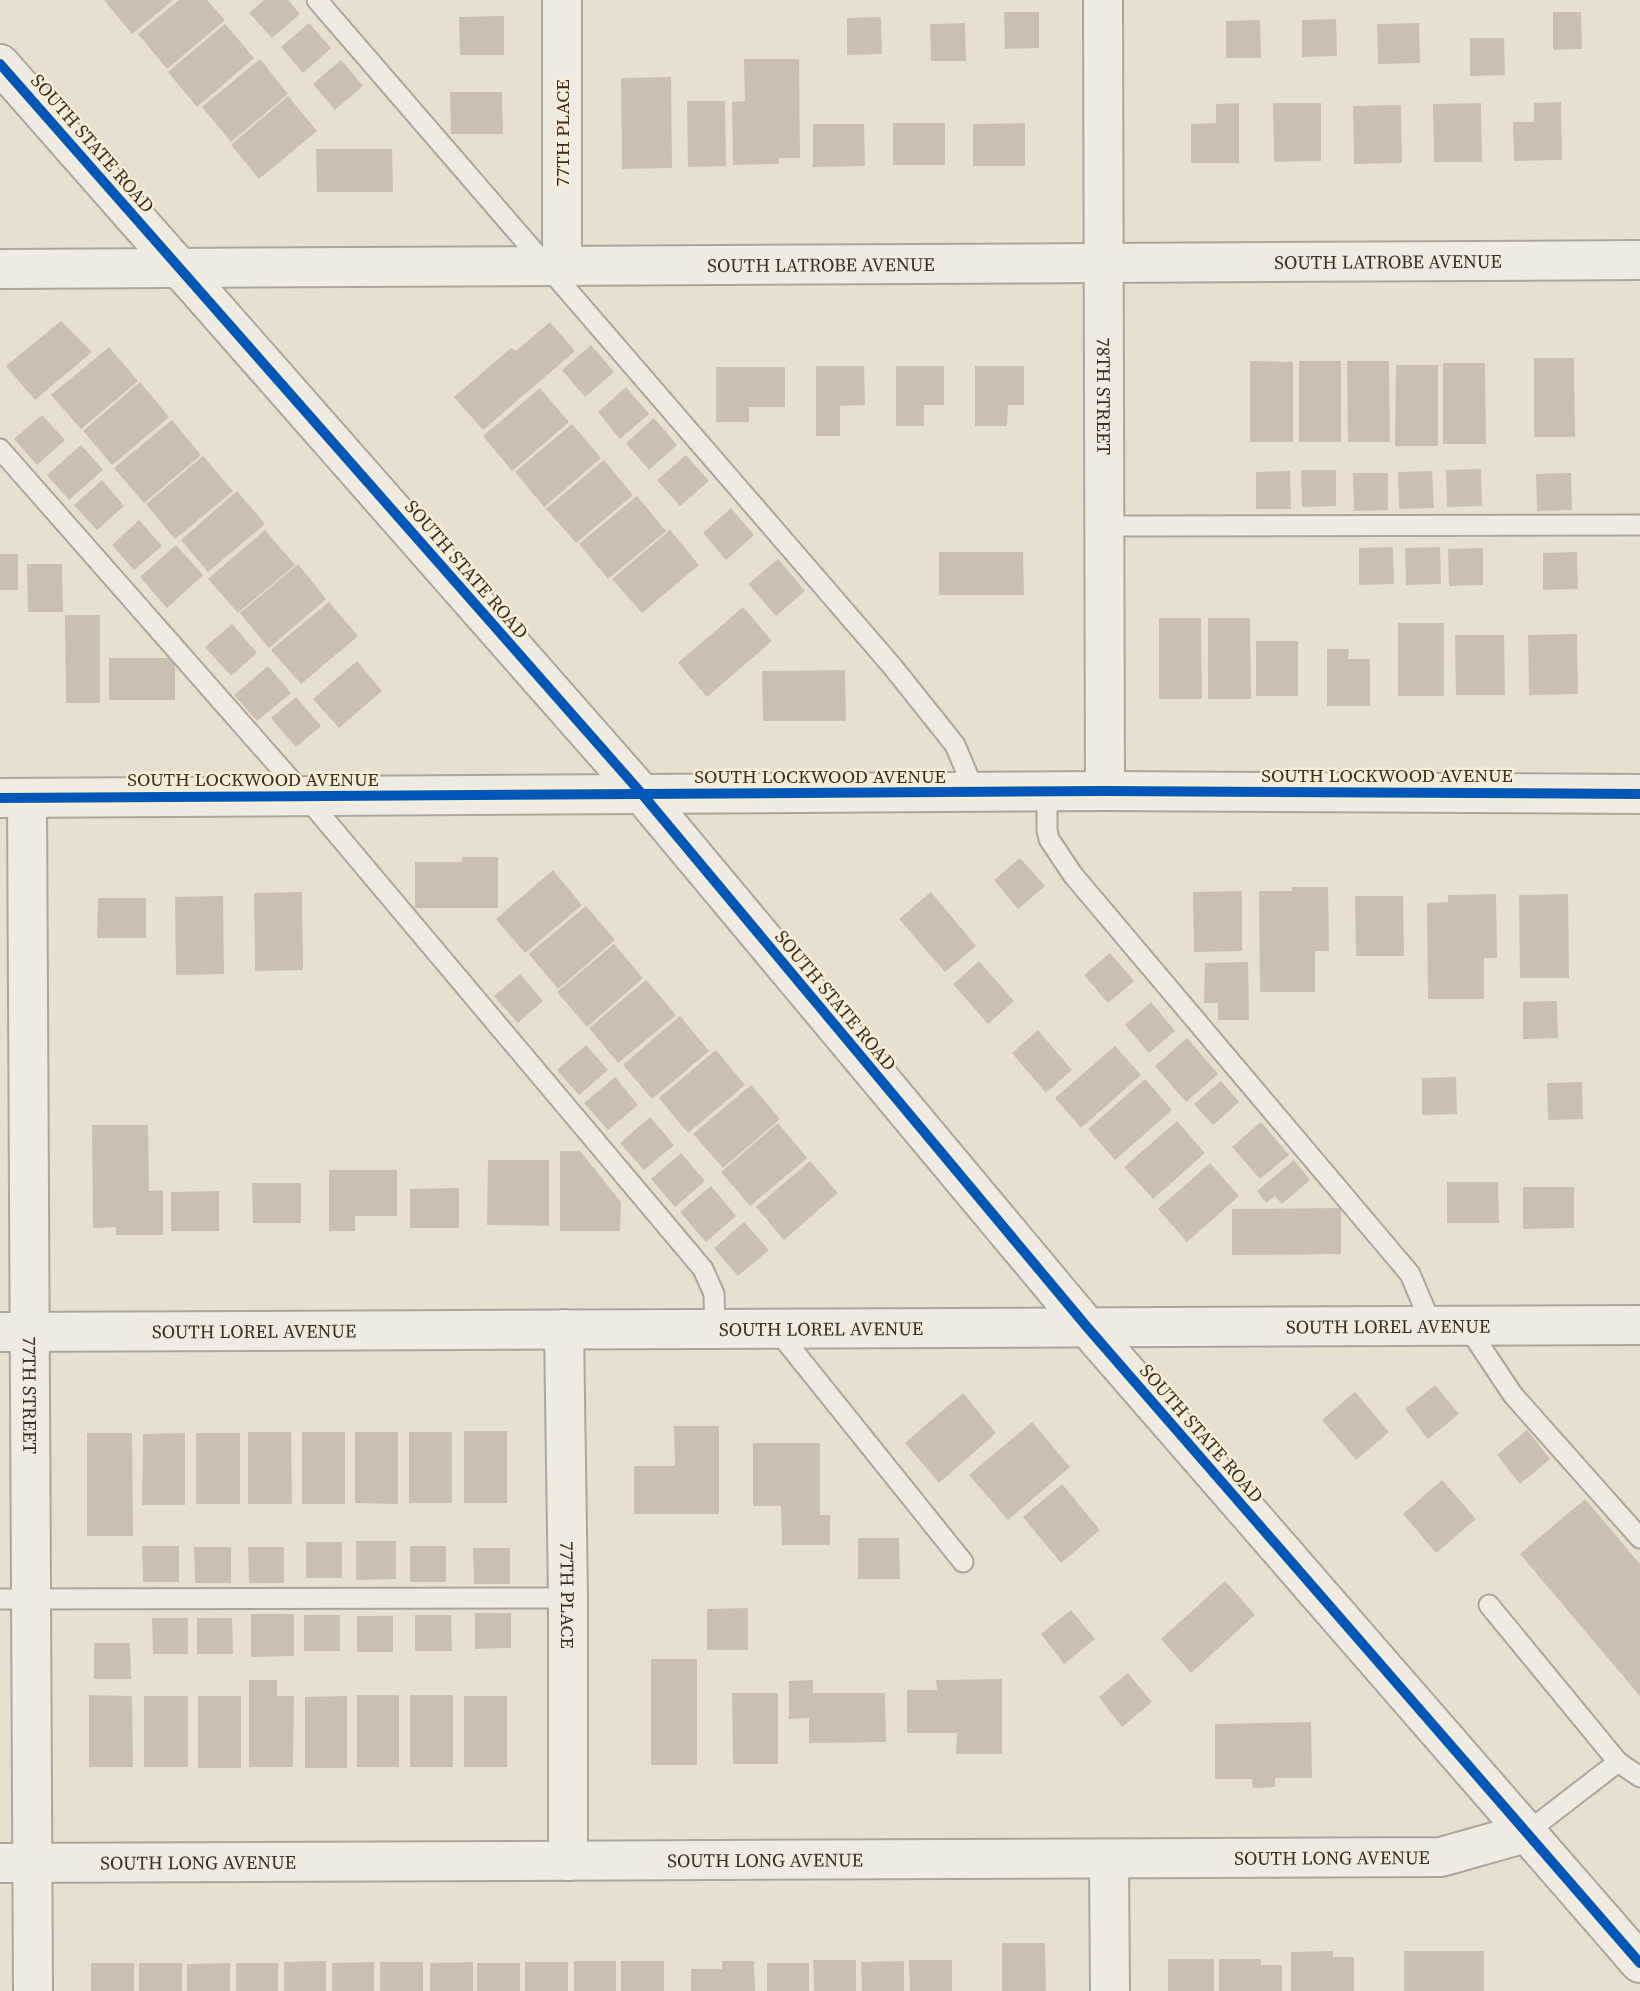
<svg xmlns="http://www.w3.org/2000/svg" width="1640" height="1991" viewBox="0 0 1640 1991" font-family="'Source Serif 4',serif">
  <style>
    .building { fill: #cbbfb2 }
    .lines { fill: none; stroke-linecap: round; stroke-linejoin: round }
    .service-casing { stroke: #ada599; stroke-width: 23 }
    .minor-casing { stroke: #ada599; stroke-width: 42 }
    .tertiary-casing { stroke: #ada599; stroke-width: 42 }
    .service { stroke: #efebe3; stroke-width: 19 }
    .minor { stroke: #efebe3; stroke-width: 38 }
    .tertiary { stroke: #efebe3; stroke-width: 38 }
    .cycleway-casing { stroke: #f7eed8; stroke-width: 15 }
    .cycleway { stroke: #0057b8; stroke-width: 10 }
    .labels { text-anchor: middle; stroke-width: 5; stroke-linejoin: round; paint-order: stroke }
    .street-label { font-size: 19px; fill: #3d2e20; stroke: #f7eed8 }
  </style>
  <rect width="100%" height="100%" fill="#e7e0d1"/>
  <g class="building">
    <polygon points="104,0 173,0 132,34"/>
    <polygon points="179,0 207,0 225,20 167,69 138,34"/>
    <polygon points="264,0 288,0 300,14 272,38 249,13"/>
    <polygon points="1004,12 1039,12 1039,48 1005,49"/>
    <polygon points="1553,12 1581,12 1582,49 1553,50"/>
    <polygon points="504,16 504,55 460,55 459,17"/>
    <polygon points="881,17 882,54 847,55 847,18"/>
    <polygon points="1336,19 1337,56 1302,57 1302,20"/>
    <polygon points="1260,20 1261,58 1226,58 1226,21"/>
    <polygon points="309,23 331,48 303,73 281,47"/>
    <polygon points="965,23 966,61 931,61 930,24"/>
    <polygon points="1419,23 1420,63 1378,64 1377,24"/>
    <polygon points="225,24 254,58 197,107 168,72"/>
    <polygon points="1470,38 1504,38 1505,75 1470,76"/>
    <polygon points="260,59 288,94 231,142 202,107"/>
    <polygon points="744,59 799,59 800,158 779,158 779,164 733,165 732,102 745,101"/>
    <polygon points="341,60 363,86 335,110 313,84"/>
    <polygon points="671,77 672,168 622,169 621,78"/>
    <polygon points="450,92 502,92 503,134 451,134"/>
    <polygon points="288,96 317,131 259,179 231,145"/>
    <polygon points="687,101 725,101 726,166 688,167"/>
    <polygon points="1561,102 1562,160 1514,161 1513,122 1534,122 1534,103"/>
    <polygon points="1239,103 1239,163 1191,163 1191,124 1216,123 1216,104"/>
    <polygon points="1273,103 1321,103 1321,161 1274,162"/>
    <polygon points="1481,103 1482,162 1434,162 1433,104"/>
    <polygon points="1401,105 1402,163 1354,164 1353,106"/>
    <rect x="893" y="123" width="52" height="42"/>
    <polygon points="1025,123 1025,166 973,166 973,124"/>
    <polygon points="813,124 864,124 865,166 813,167"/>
    <polygon points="316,149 392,149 393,192 317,192"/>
    <polygon points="61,321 92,352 35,400 6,366"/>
    <polygon points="550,322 575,351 483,430 454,397 511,348 516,351"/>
    <polygon points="591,345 614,372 585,397 562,370"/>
    <polygon points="109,347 138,381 81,429 51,395"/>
    <polygon points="1534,358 1574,358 1575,437 1534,437"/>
    <polygon points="1250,361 1293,362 1293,442 1250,442"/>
    <rect x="1299" y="361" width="42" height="81"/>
    <polygon points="1347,361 1389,361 1390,442 1348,442"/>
    <polygon points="1443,363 1485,363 1486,444 1443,444"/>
    <polygon points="1396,365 1438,365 1438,446 1395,446"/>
    <polygon points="816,366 864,366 865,405 840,406 840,436 816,436"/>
    <polygon points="896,366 944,366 944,405 924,405 924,426 896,426"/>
    <polygon points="975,366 1024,366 1024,405 1008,405 1007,426 975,426"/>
    <polygon points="716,367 785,367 785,407 749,407 749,422 716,422"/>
    <polygon points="140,382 169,417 112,465 83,431"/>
    <polygon points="626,387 649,414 620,439 598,412"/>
    <polygon points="540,388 569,422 512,471 483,436"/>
    <polygon points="42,415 65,440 37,465 14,439"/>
    <polygon points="654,418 677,445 649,470 626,443"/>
    <polygon points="172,420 201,455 144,503 114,468"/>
    <polygon points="572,424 601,458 544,507 515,472"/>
    <polygon points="81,445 103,470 69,500 47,475"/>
    <polygon points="686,455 709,481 680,506 657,480"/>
    <polygon points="203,456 233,491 175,539 146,504"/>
    <polygon points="604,460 633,495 576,543 546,509"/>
    <polygon points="1481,469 1482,506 1447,507 1446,470"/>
    <polygon points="1301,470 1336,470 1336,506 1302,507"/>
    <polygon points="1290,471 1291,509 1256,509 1256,472"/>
    <polygon points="1432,471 1434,508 1399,509 1398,472"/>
    <polygon points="1353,473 1388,473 1388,510 1354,511"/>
    <polygon points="1571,473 1572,510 1537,511 1536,474"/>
    <polygon points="102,480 124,506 97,530 74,505"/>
    <polygon points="237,491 265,524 208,572 181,540"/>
    <polygon points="637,496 666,531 608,579 579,544"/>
    <polygon points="731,508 754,535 726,560 703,533"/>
    <polygon points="139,520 162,546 134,570 112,545"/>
    <polygon points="265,530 295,565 238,613 208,579"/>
    <polygon points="670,530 699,565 642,613 612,579"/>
    <polygon points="176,545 203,575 167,608 140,577"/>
    <polygon points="1393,547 1394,584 1359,585 1359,548"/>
    <polygon points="1440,547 1441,584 1406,585 1405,548"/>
    <polygon points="1483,548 1483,585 1449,586 1448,549"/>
    <polygon points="939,552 1023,552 1024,595 939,595"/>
    <polygon points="1577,552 1578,589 1543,590 1543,553"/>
    <rect x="0" y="554" width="18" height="36"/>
    <polygon points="778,559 805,591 776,616 748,584"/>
    <polygon points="27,564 62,564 63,612 28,612"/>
    <polygon points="298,564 326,599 269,648 240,613"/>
    <polygon points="329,602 358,636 301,684 271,650"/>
    <polygon points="743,607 772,641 707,697 678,663"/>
    <polygon points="65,615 100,615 100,703 66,703"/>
    <polygon points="1159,618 1201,618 1202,699 1159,699"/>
    <polygon points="1208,618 1250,618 1251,699 1208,699"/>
    <rect x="1398" y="623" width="46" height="73"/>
    <polygon points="232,624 257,653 231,676 205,647"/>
    <polygon points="1577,634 1578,694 1529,695 1528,635"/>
    <polygon points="1455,635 1504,635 1505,695 1456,695"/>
    <rect x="1256" y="641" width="42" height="55"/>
    <polygon points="1327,649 1349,649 1348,659 1370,659 1370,706 1327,706"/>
    <rect x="109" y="658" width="66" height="42"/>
    <polygon points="357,661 382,691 339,728 313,699"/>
    <polygon points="268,666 291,693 257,721 234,695"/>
    <polygon points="845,670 846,721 763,721 762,671"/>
    <polygon points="296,697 321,726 296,747 271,718"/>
    <polygon points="462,857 498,857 498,908 415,908 415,862 462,862"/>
    <polygon points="1020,858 1045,886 1018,909 994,880"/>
    <polygon points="553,870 582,905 525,953 496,919"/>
    <polygon points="1292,887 1328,887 1329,951 1315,951 1315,992 1260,992 1259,891 1292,891"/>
    <polygon points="1242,891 1242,951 1194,952 1193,892"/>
    <polygon points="302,892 303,970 255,971 254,893"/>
    <polygon points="931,892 976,946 945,972 899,919"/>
    <polygon points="1496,894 1497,958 1484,958 1484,999 1428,999 1427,903 1448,902 1448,895"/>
    <polygon points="1568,894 1569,978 1520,978 1519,895"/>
    <polygon points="223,896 224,974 176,975 175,897"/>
    <polygon points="1355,896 1403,896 1404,956 1356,956"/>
    <polygon points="98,898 146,898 146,938 97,938"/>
    <polygon points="586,906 615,940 558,989 529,954"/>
    <polygon points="614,944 643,978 587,1027 557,992"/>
    <polygon points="1110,953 1134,981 1108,1003 1084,975"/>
    <polygon points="979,961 1014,1001 988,1024 953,984"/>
    <polygon points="1248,962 1249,1020 1218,1020 1218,1003 1204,1003 1205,963"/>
    <polygon points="520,974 543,1001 518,1023 494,996"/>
    <polygon points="646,980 676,1015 618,1063 589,1028"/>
    <polygon points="1557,1001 1558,1038 1523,1039 1523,1002"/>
    <polygon points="1151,1002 1175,1031 1149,1053 1125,1025"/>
    <polygon points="680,1016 709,1051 652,1099 623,1065"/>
    <polygon points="1038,1030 1072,1070 1046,1093 1012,1053"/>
    <polygon points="1187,1038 1218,1074 1186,1102 1155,1066"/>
    <polygon points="586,1045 608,1070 579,1095 557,1070"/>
    <polygon points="1115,1046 1141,1075 1081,1128 1055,1098"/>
    <polygon points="716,1050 745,1085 688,1133 659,1098"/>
    <polygon points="615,1077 638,1105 608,1130 584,1103"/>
    <polygon points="1456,1077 1457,1114 1422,1115 1422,1078"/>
    <polygon points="1145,1079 1172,1110 1115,1160 1088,1129"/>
    <polygon points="1221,1081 1239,1102 1213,1125 1194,1104"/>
    <polygon points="1582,1082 1583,1119 1548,1120 1547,1083"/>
    <polygon points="751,1085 780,1119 723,1168 693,1134"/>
    <polygon points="650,1117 674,1145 644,1170 620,1143"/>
    <polygon points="1177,1121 1205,1153 1153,1199 1124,1167"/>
    <polygon points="1261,1122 1289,1155 1260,1179 1232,1147"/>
    <polygon points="778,1123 807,1158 750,1206 721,1172"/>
    <polygon points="92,1125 148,1125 149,1191 163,1190 163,1235 116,1235 116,1227 93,1228"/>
    <polygon points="560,1151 580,1151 621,1202 620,1231 560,1231"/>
    <polygon points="681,1153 705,1181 675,1207 651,1179"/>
    <polygon points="488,1160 549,1160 549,1226 487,1225"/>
    <polygon points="1294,1160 1310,1180 1282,1204 1275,1196 1266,1203 1257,1191"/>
    <polygon points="810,1161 838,1193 784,1240 756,1207"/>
    <polygon points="1210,1163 1239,1196 1187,1242 1158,1209"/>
    <polygon points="329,1170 397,1170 397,1216 355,1216 355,1231 329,1231"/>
    <polygon points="1447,1182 1498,1182 1499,1223 1447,1223"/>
    <polygon points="252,1183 301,1183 301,1223 253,1223"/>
    <polygon points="711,1186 736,1216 706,1242 680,1212"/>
    <polygon points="1523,1187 1574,1187 1574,1228 1523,1229"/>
    <polygon points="459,1188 459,1228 410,1228 410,1189"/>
    <polygon points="219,1191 219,1231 171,1231 171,1192"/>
    <polygon points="1341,1208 1341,1254 1232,1255 1232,1209"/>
    <polygon points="744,1222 769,1250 738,1276 714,1248"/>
    <polygon points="1435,1385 1459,1414 1428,1439 1405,1409"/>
    <polygon points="1355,1392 1389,1432 1356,1460 1322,1420"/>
    <polygon points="963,1393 996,1433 939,1483 905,1443"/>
    <polygon points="1032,1422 1070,1467 1008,1520 969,1475"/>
    <polygon points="674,1426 719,1426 719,1514 634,1514 634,1466 675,1466"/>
    <polygon points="1527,1430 1550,1459 1520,1484 1497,1455"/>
    <rect x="464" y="1431" width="43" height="72"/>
    <polygon points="248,1432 291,1432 292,1504 248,1504"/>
    <rect x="302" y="1432" width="43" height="72"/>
    <polygon points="355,1432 398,1432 398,1504 355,1503"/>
    <rect x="409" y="1432" width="43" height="71"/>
    <polygon points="87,1433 132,1433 133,1536 87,1536"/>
    <polygon points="185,1433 185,1505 142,1505 143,1434"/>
    <rect x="196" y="1433" width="44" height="71"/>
    <polygon points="753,1443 820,1443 820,1515 830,1515 830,1545 782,1545 781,1506 753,1506"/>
    <polygon points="1442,1480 1476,1519 1436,1553 1403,1514"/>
    <polygon points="1062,1484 1100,1530 1061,1563 1023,1517"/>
    <polygon points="1585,1499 1640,1564 1640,1696 1520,1554"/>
    <polygon points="858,1538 899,1538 900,1579 858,1579"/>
    <polygon points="356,1541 396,1541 396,1579 356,1580"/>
    <rect x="306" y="1542" width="36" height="36"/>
    <polygon points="142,1546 179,1546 179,1582 143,1582"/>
    <rect x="410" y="1546" width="36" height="36"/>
    <polygon points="194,1547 231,1547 231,1583 195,1583"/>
    <polygon points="248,1547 284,1547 284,1583 249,1583"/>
    <polygon points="473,1548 510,1548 510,1584 474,1584"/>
    <polygon points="1225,1581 1255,1615 1191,1673 1161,1639"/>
    <polygon points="748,1608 748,1650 707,1650 707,1609"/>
    <polygon points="1071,1610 1095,1639 1064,1664 1041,1634"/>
    <polygon points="475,1613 511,1613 511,1648 475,1649"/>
    <polygon points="251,1614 294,1614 294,1656 251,1657"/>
    <rect x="304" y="1615" width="36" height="36"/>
    <polygon points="415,1615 451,1615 452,1651 415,1651"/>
    <rect x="357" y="1616" width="36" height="36"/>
    <polygon points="152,1618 188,1618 188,1654 153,1654"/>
    <polygon points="197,1618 232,1618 233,1654 197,1654"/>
    <polygon points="94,1643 130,1643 131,1679 94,1679"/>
    <rect x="651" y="1659" width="46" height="106"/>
    <polygon points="1128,1673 1152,1702 1122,1727 1099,1697"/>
    <polygon points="1002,1679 1002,1754 956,1754 957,1733 907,1733 907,1690 937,1690 936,1680"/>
    <polygon points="249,1680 277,1680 277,1696 294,1696 293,1767 249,1767"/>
    <polygon points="813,1680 813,1693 885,1693 886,1742 809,1743 809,1718 789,1719 789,1681"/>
    <polygon points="732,1693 778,1693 778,1764 733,1764"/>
    <polygon points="89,1695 132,1696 133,1767 89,1767"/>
    <rect x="357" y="1695" width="42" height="72"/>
    <rect x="410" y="1695" width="43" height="72"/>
    <rect x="144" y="1696" width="44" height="71"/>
    <rect x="198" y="1696" width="43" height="72"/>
    <polygon points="347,1696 347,1768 305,1768 305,1697"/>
    <rect x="464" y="1696" width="43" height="71"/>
    <polygon points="1311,1722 1312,1778 1275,1778 1275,1787 1253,1788 1252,1779 1215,1779 1215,1724"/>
    <polygon points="1002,1943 1045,1943 1046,1991 1002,1991"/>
    <polygon points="1333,1951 1333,1957 1354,1957 1354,1991 1291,1991 1291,1952"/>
    <rect x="1404" y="1951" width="80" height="40"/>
    <rect x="1168" y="1959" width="46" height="32"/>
    <polygon points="1219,1959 1261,1959 1261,1965 1282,1965 1282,1991 1219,1991"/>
    <polygon points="813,1960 856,1960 856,1991 814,1991"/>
    <polygon points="909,1960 952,1960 952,1991 910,1991"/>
    <polygon points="326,1961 326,1991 284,1991 284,1962"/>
    <rect x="574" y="1961" width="42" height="30"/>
    <rect x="621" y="1961" width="43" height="30"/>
    <polygon points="722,1961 754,1961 755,1991 691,1991 691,1969 722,1969"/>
    <polygon points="904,1961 904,1991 862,1991 861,1962"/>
    <polygon points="374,1962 374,1991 332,1991 332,1963"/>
    <rect x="380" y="1962" width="43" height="29"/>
    <polygon points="473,1962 473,1991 430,1991 430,1963"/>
    <rect x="525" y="1962" width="43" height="29"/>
    <rect x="91" y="1963" width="43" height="28"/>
    <rect x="139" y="1963" width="43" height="28"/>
    <polygon points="230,1963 230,1991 187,1991 187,1964"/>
    <rect x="236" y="1963" width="42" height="28"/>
    <rect x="477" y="1963" width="43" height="28"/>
    <rect x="767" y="1963" width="42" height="28"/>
  </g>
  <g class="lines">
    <g class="service-casing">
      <g id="service">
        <polyline points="317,0 892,666 955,745 975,792"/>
        <polyline points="0,449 305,796 703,1269 714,1294 715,1329"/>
        <polyline points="1104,526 1640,525"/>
        <polyline points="1047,792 1047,830 1049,839 1073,875 1410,1274 1432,1326"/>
        <polyline points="1467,1326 1513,1395 1640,1538"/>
        <polyline points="776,1329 963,1562"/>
        <polyline points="0,1599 568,1598"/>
        <polyline points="1489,1605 1618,1762"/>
        <polyline points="1526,1833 1618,1762 1640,1777"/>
      </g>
    </g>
    <g class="minor-casing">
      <g id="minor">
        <path id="s1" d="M 1103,0 L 1105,791"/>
        <polyline points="562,266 562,0"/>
        <path id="s2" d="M 0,269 L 1640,260"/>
        <polyline points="0,798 1105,791 1640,794"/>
        <path id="s3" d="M 27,798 L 33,1991"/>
        <path id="s4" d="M 564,1329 L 568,1598 L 568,1861"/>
        <path id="s5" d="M 0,1332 L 1640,1325"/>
        <polyline points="1109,1859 1110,1991"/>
        <path id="s6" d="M 0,1863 L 1441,1857 L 1526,1833"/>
      </g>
    </g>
    <g class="tertiary-casing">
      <polyline id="tertiary" points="0,64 642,794 1087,1327 1640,1963"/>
    </g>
    <use href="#service" class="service"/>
    <use href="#minor" class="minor"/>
    <use href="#tertiary" class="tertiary"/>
    <g class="cycleway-casing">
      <g id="cycleway">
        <polyline points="0,64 642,794 1087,1327 1640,1963"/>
        <polyline points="0,798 1105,791 1640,794"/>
      </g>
    </g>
    <use href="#cycleway" class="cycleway"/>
  </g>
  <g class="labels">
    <g class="street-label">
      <text transform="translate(562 133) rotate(-90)" y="7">77TH PLACE</text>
      <text transform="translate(93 143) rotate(49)" y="7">SOUTH STATE ROAD</text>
      <text dy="7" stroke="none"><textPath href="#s2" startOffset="1388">SOUTH LATROBE AVENUE</textPath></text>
      <text dy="7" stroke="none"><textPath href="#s2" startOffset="821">SOUTH LATROBE AVENUE</textPath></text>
      <text dy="7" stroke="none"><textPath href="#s1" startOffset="396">78TH STREET</textPath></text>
      <text transform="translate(467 569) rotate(49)" y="7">SOUTH STATE ROAD</text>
      <text x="1387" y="782">SOUTH LOCKWOOD AVENUE</text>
      <text x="820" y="783">SOUTH LOCKWOOD AVENUE</text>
      <text x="253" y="786">SOUTH LOCKWOOD AVENUE</text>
      <text transform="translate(836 1000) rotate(50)" y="7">SOUTH STATE ROAD</text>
      <text dy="7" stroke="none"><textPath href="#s5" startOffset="1388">SOUTH LOREL AVENUE</textPath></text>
      <text dy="7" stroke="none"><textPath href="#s5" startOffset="821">SOUTH LOREL AVENUE</textPath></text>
      <text dy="7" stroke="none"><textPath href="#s5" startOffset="254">SOUTH LOREL AVENUE</textPath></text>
      <text dy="7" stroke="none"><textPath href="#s3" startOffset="597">77TH STREET</textPath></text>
      <text transform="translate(1202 1433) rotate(49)" y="7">SOUTH STATE ROAD</text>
      <text dy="7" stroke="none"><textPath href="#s4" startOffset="266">77TH PLACE</textPath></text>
      <text dy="7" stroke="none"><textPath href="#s6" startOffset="1332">SOUTH LONG AVENUE</textPath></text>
      <text dy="7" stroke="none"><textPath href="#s6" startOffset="765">SOUTH LONG AVENUE</textPath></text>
      <text dy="7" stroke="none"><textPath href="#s6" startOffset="198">SOUTH LONG AVENUE</textPath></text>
    </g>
  </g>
</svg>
